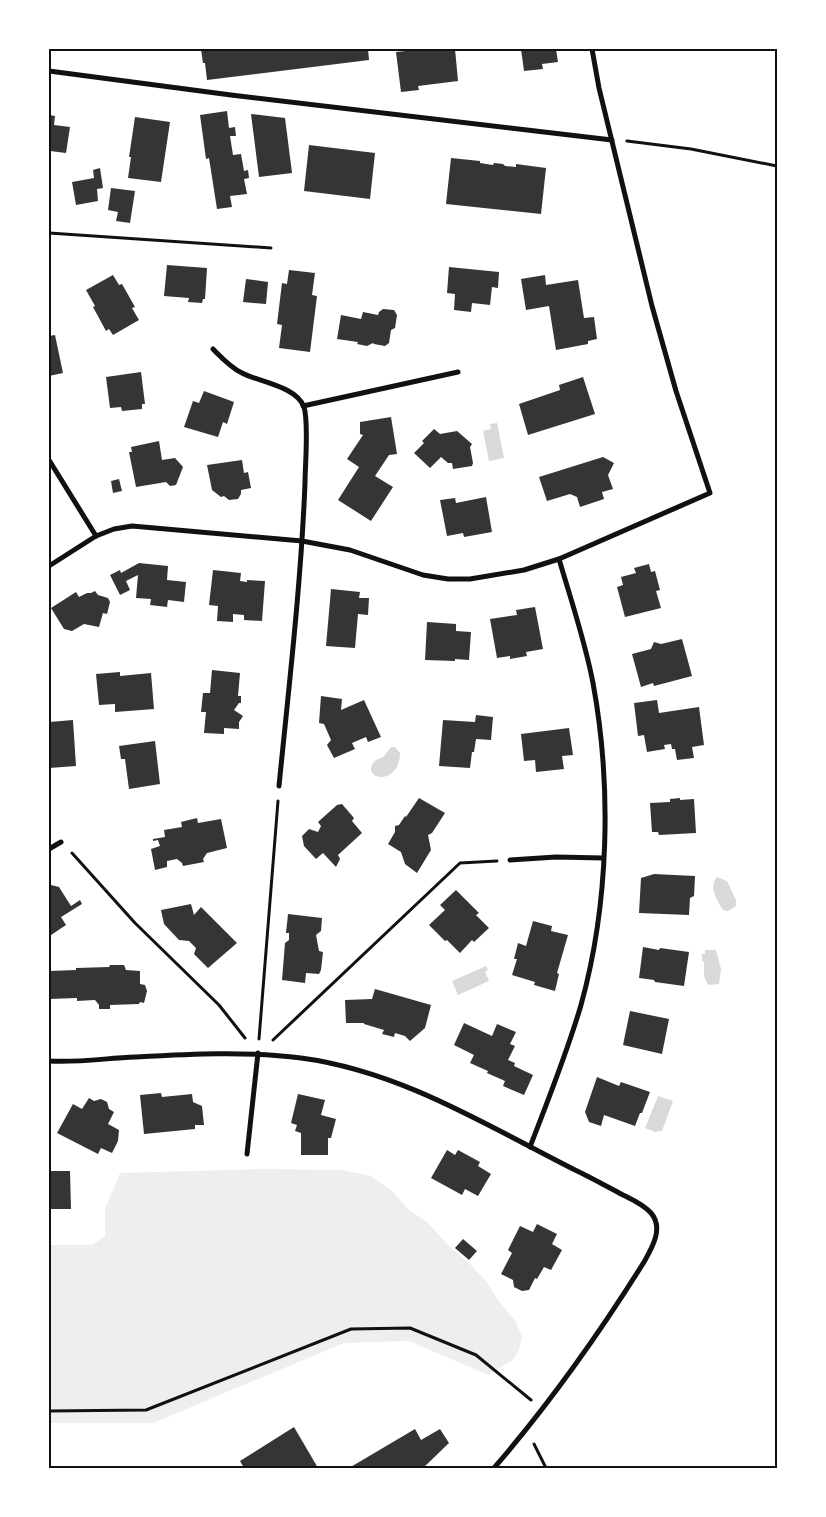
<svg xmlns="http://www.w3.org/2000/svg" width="826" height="1517" viewBox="0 0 826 1517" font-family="Barlow,sans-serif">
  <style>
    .green { fill: #eee }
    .water { fill: #d9d9d9 }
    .building { fill: #353535 }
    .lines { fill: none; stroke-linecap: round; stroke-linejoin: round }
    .path { stroke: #111; stroke-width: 3 }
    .minor { stroke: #111; stroke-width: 5 }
    .neatline { fill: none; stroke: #111; stroke-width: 2 }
  </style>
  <rect width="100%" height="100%" fill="#fff"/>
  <polygon class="green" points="262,1169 342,1170 371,1176 392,1191 408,1209 428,1223 449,1246 470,1264 486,1281 498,1300 515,1321 522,1336 519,1350 513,1360 488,1375 409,1341 344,1343 153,1423 49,1423 49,1245 92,1245 105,1236 105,1209 120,1173"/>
  <g class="water">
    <polygon points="497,423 504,458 489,461 483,431 491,429 490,424"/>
    <path d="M 391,747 L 395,747 L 400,753 C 399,788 360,779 374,762 C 376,759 381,759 384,756 C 387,753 388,750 391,747 Z"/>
    <path d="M 717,877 L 727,881 L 736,900 L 736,906 L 728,911 L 723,910 C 717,900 708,887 717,877 Z"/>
    <polygon points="705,950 716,950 721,969 719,984 708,985 704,976 704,962 702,961 702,954 705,954"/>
    <polygon points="486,966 488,970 485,972 489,981 458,995 452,981"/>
    <polygon points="658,1096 673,1101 662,1131 655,1132 645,1128"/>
  </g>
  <g class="building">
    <polygon points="201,49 368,49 369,60 207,80 205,63 203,63"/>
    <polygon points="426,49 455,49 458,81 418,86 419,90 401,92 396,52"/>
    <polygon points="521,49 556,49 558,62 542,64 543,69 524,71"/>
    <polygon points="227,111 229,128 235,127 236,136 230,136 233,155 241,154 244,171 248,170 249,178 244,179 247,194 230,196 232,207 217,209 209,158 206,159 200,115"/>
    <polygon points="251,114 285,118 292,173 259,177"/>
    <polygon points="49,115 55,116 54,125 70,127 66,153 50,151 49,154"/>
    <polygon points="135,117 170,122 161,182 128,178 131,157 129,157"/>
    <polygon points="309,145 375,153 370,199 304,191"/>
    <polygon points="451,158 480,161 480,163 493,165 494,163 503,164 505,166 516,167 516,164 546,168 541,214 446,204"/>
    <polygon points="100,168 103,188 97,189 98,201 76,205 72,182 94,178 93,170"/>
    <polygon points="111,188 135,191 130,223 116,221 118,212 108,210"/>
    <polygon points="167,265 207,268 205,299 203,299 202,303 188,302 189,298 164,296"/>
    <polygon points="449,267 499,272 498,288 492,287 490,305 472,303 471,312 454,310 455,294 447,293"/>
    <polygon points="289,270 315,273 312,295 317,296 310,352 279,348 282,325 277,324 282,283 287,284"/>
    <polygon points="113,275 119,285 122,284 135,307 132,308 139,320 113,335 109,329 106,331 93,307 95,306 86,290"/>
    <polygon points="545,275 546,285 578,280 584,318 594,317 597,339 588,341 588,344 556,350 549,306 526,310 521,279"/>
    <polygon points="246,279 268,282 266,304 243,302"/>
    <polygon points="383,309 394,310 397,315 395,328 391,330 389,343 385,346 374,344 373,343 367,346 357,344 358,342 337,339 341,315 361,319 363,312 378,315 379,312"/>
    <polygon points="55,335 63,373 49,376 49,336"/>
    <polygon points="141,372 145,404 142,404 142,409 122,411 121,407 110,408 106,377"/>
    <polygon points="583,377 595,414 528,435 519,404 560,390 559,385"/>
    <polygon points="204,391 234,402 227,424 223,422 218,437 184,427 193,401 199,403"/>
    <polygon points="391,417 397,454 389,455 375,476 393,487 371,521 338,500 359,467 347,459 363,435 360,434 360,422"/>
    <polygon points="434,429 440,434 457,431 472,444 470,447 473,463 472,466 453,469 452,463 448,463 441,457 430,468 414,453 424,443 422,441"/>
    <polygon points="159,441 162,460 175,458 183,467 176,485 170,486 166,482 136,487 129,452 132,452 131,447"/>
    <polygon points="603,457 614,463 608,475 613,489 602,492 604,499 580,507 577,497 570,494 547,501 539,477"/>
    <polygon points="242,460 244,473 248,472 251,488 241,490 241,494 238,499 229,500 224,496 221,497 212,490 207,465"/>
    <polygon points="119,479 122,491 113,493 111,481"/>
    <polygon points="486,497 492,532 464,537 463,533 447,536 440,500 455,498 456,503"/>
    <polygon points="139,563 168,566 167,580 186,582 184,602 168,600 167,607 150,605 151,599 136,598 138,575 126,581 130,590 120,595 110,575 120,570 121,573"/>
    <polygon points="649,564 651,572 655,571 660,590 656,591 661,608 625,617 617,587 623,585 621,577 636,573 634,568"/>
    <polygon points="213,570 241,573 240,581 247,582 247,580 265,581 262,621 244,620 244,615 233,614 233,622 217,621 218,606 209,605"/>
    <polygon points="331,589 360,592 359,598 369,598 368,615 358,614 355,648 326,646"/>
    <polygon points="95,591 98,595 108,598 110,602 107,614 103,613 99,627 84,624 72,631 64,629 51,608 76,592 79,597 87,593 91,593"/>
    <polygon points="535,607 543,649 526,652 527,656 510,659 510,656 497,658 490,619 517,615 516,610"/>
    <polygon points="427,622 456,624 456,631 471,632 469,660 455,659 455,661 425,660"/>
    <polygon points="682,639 692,676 654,686 653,683 641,687 632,654 651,649 654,642 661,644"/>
    <polygon points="212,670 240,673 238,696 241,696 241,703 239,703 234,710 243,716 239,722 239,729 224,728 224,734 204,733 206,712 201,712 203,693 210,693"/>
    <polygon points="120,672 120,676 151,673 154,709 115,712 115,704 99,705 96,674"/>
    <polygon points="321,696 342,699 341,710 364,700 381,737 368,742 366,737 352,743 355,749 334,758 327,745 331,740 324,724 319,723"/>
    <polygon points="657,700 659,713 699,707 704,745 692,747 694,758 677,760 675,749 672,749 671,744 664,745 665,749 647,752 644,735 638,736 634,703"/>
    <polygon points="476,715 493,717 491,740 476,739 474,752 472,752 470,768 439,766 443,720 475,722"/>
    <polygon points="73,720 76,766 49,768 49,722"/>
    <polygon points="569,728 573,755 562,756 564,769 536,772 535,760 524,761 521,734"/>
    <polygon points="155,741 160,784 129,789 125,759 121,759 119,746"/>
    <polygon points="419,798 445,813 432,833 428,835 431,850 417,873 405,864 401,852 388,844 395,832 395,826 399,825 405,816 406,817"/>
    <polygon points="680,798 680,800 694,799 696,833 659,835 658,832 652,832 650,803 670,802 670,799"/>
    <polygon points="342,804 354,818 352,821 362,833 338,855 340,859 336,867 323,853 316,859 304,846 302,836 309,829 318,832 321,826 318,822 337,805"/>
    <polygon points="197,818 198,823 221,819 227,848 207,853 203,859 204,862 183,866 182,863 177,859 167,861 167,867 155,870 151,849 160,846 158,840 153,841 153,839 165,837 164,830 182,827 181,822"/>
    <polygon points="654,874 695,876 694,896 690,898 689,915 639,913 641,878"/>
    <polygon points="51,885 59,887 71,906 80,900 82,904 61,917 66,925 51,935 49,935 49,886"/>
    <polygon points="456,890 479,913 476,915 489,928 474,942 472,940 460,953 447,940 445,941 429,925 445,910 440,905"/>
    <polygon points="191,904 194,915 201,907 237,943 208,968 194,954 196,948 189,941 179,940 164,924 161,910"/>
    <polygon points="288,914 322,918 321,931 316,935 319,951 323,952 321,970 319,974 306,973 305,983 282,980 285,943 289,940 289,933 286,933"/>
    <polygon points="533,921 552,926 551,931 568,935 557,973 559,974 555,991 534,985 535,982 512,975 517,959 514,959 518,943 526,946"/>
    <polygon points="643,947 659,950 660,948 689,952 684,986 655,982 654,980 639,978"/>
    <polygon points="110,965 124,965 126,970 140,971 140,984 145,985 147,991 144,1003 140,1002 139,1004 110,1005 110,1009 99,1009 99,1005 95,1000 77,1001 77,998 49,999 49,971 76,970 76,968 109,967"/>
    <polygon points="375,989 431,1005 425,1028 410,1041 405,1036 395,1033 394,1037 382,1034 384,1030 364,1024 364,1023 346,1023 345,1000 372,999"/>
    <polygon points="630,1011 669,1019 662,1054 623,1045"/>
    <polygon points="464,1023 492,1036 497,1024 516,1032 510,1044 515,1046 508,1060 515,1063 514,1066 533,1075 524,1095 503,1086 505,1081 487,1073 488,1071 470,1063 474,1055 454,1045"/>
    <polygon points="597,1077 619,1086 621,1082 650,1092 642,1113 640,1113 635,1126 604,1115 601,1126 589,1122 585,1112"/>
    <polygon points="161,1093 162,1097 192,1094 193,1102 202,1106 204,1125 195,1125 195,1129 144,1134 140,1095"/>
    <polygon points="298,1094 325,1100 321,1115 336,1119 331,1138 328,1138 328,1155 301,1155 301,1133 295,1131 297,1125 291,1123"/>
    <polygon points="89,1098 94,1101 101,1099 107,1102 109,1109 114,1112 108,1124 119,1130 118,1141 112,1153 101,1148 98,1154 57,1133 73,1104 82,1109"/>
    <polygon points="447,1150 455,1155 458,1150 480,1162 478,1166 491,1174 478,1196 465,1189 462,1195 431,1178"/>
    <polygon points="49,1171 70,1171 71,1209 49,1209"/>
    <polygon points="537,1224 557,1234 552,1244 562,1250 551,1270 544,1267 537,1279 535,1278 529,1290 522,1291 514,1287 513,1280 501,1274 512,1253 508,1250 520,1226 533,1232"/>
    <polygon points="463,1239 477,1251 469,1260 455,1248"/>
    <polygon points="294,1427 318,1468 244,1468 240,1461"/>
    <polygon points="415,1429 421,1440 440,1429 449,1443 423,1468 349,1468"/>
  </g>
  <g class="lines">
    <g class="path">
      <polyline points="627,141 691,149 777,166"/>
      <polyline points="49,233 271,248"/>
      <polyline points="72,853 135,923 219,1005 245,1038"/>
      <polyline points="259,1039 278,801"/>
      <polyline points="273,1040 460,863 497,861"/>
      <polyline points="49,1411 146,1410 351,1329 410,1328 476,1355 531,1400"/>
      <polyline points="534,1444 546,1468"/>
    </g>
    <g class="minor">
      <polyline points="49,71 231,95 612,140"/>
      <path d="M 213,349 C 222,358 230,367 242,373 C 259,382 296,386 304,407 C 309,423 305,465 305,483 C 301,584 289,685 279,786"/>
      <polyline points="303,406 458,372"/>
      <polyline points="49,460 96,536"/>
      <polyline points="49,566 96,536 114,529 132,526 302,541 350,550 423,575 448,579 470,579 524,570 559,559 710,493 676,391 652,306 599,88 592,49"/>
      <polyline points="49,849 61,842"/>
      <polyline points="510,860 556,857 603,858"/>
      <path d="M 49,1061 C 77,1063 107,1058 135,1057 C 191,1054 246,1051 301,1058 C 400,1071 486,1125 573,1169 C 590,1177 606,1186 623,1195 C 633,1200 644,1205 651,1213 C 664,1228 652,1248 644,1262 C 599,1334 550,1403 494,1468"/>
      <path d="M 530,1147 C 548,1100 567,1053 581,1005 C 609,904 612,786 593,683 C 585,641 571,600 559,559"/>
      <polyline points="247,1154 258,1053"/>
    </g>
  </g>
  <rect width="826" height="1517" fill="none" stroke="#ffffff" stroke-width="100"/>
  <rect x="50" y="50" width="726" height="1417" class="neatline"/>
</svg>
